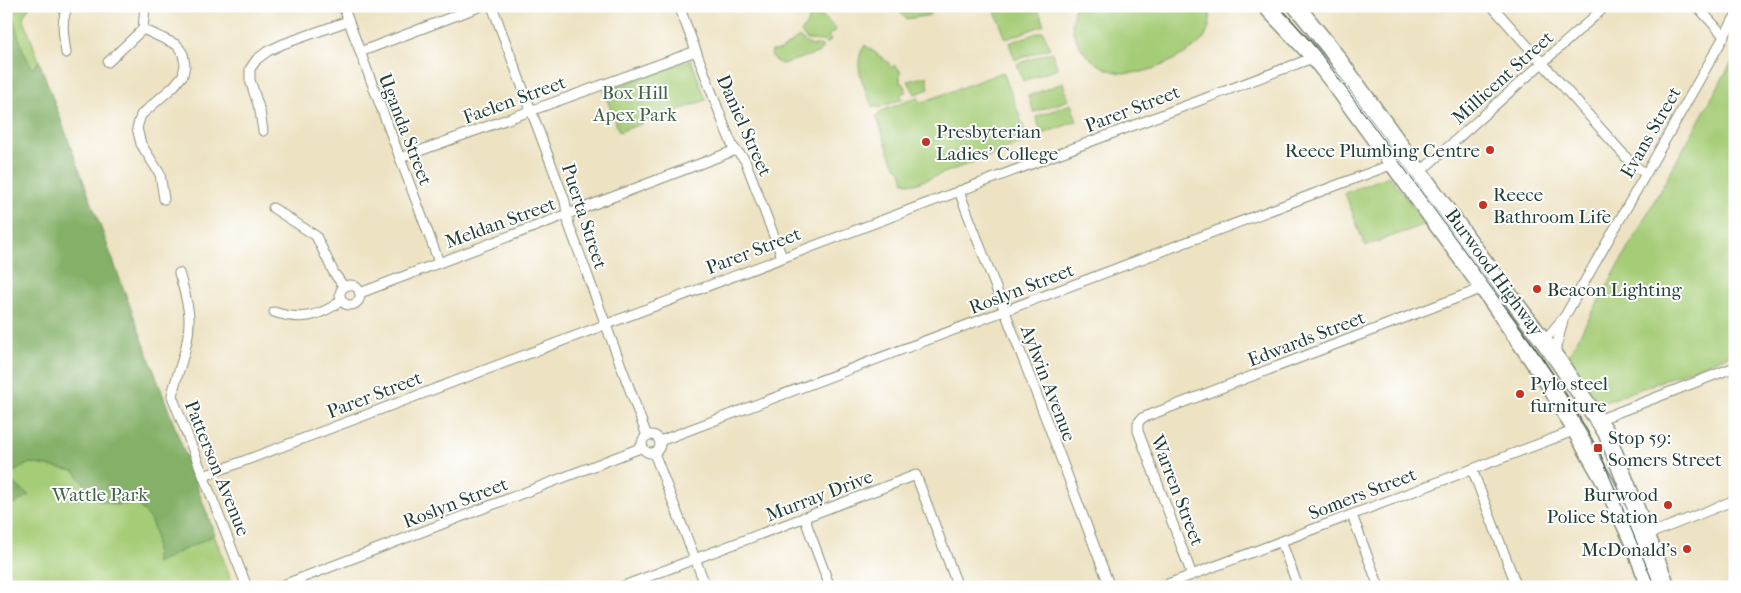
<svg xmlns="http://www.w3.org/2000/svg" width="1741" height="593" viewBox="0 0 1741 593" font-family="'IM FELL French Canon',serif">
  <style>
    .green { fill: #a5cc76; stroke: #628455 }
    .forest { fill: #84b067; stroke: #52764e }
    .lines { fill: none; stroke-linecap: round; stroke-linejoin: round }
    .street-casing { stroke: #86907b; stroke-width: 11 }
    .highway-casing { stroke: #86907b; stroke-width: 19 }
    .street { stroke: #fff; stroke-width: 9 }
    .highway { stroke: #fff; stroke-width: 16 }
    .tram { stroke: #1f3d34; stroke-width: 1 }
    .poi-dot { fill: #c8321e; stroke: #fff; stroke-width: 2 }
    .labels { text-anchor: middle; stroke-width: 4; stroke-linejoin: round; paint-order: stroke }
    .street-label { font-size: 19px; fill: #1f3d34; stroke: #fff }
    .park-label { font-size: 19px; fill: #406144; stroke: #fff }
    .poi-label { font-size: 19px; fill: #1f3d34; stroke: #fff; text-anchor: start }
  </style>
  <rect width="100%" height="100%" fill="#fff"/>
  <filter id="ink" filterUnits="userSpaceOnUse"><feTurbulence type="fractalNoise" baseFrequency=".02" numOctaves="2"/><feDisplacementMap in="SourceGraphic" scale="10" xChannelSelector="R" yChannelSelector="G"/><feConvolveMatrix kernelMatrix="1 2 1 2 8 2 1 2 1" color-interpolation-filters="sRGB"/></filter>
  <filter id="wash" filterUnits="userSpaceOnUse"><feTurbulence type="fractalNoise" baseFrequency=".0096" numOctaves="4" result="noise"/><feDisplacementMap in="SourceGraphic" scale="20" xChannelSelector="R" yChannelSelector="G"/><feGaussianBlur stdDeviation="1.12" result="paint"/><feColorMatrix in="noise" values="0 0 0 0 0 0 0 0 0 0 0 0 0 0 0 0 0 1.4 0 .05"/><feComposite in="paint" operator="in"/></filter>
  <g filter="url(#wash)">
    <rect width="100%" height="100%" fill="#ede2c2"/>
    <g class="green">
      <polygon points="6,6 30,6 23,17 156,383 234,587 6,587"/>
      <polygon points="897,6 927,6 930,15 907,19 895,8"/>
      <polygon points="993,6 1037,6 1044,25 1006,39"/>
      <path d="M 1075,6 L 1210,6 C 1211,16 1210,31 1203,39 C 1196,48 1184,54 1175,59 C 1146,75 1113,82 1087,55 C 1080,48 1073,36 1072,25 C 1072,19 1074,12 1075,6 Z"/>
      <polygon points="816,9 836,29 828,37 831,40 827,44 823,41 807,40 801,33"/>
      <polygon points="1043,31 1050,48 1015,60 1009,43"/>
      <path d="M 799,37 C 807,44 810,47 820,45 L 823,47 L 818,53 L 782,64 L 775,61 L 771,54 L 772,51 L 781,50 Z"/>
      <path d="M 865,45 L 889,63 L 889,65 L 892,68 L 894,65 L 900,70 L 900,83 L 904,84 L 906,92 L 900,94 L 902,99 L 878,108 L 877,106 L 873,108 C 865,88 851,64 865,45 Z"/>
      <polygon points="1052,52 1058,69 1023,81 1017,64"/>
      <polygon points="1735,56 1735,353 1600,404 1568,362 1568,356"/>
      <polygon points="691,60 706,100 619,132 604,91"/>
      <polygon points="1003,72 1029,141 915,184 904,182 901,171 893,162 876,116 880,114 879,112 918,97 920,103"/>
      <polygon points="927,76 929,89 915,94 908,81"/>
      <polygon points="1063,83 1069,100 1034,112 1028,96"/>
      <polygon points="1071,104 1077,121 1042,134 1036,117"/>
      <polygon points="1389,176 1426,224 1365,246 1345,193"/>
    </g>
    <g class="forest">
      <path d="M 6,6 L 9,6 L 24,53 L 33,69 L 39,61 L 215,535 L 156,563 C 155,533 159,526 136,503 L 115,505 L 97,500 L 74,471 L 30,463 L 6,476 Z"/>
      <polygon points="6,478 29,495 6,509"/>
    </g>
  </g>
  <g filter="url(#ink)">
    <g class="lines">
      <g class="street-casing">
        <g id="street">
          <polyline points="145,6 143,29 177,45 183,54 185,65 183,75 174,86 141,115 137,128 141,144 160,174 164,199"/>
          <polyline points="343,6 439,262"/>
          <polyline points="492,6 565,201 569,225 647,436"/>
          <polyline points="679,6 726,130 733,147 745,160 782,257"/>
          <polyline points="1492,6 1632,164 1645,173"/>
          <polyline points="1697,6 1724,36"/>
          <polyline points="360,52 481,6"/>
          <path d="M 66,53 C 64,36 60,22 68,6"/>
          <polyline points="108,62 143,29"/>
          <polyline points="263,131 260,111 250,80 250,69 257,59 268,51 283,44 348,21"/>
          <polyline points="400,158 696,51"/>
          <polyline points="1420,172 1606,6"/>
          <polyline points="959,191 1110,587"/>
          <polyline points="273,208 316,236 334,273 344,287"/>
          <path d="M 179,273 C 183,287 189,305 189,319 C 190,346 177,371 172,396 L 247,587"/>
          <circle cx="350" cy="295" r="10"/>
          <polyline points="360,293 736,150"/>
          <path d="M 274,312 C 300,321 320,317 342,300"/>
          <polyline points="1544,341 1565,316 1735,17"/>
          <polyline points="1556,355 1556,347 1563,321"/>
          <polyline points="1598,420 1735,367"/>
          <circle cx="651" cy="444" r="9"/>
          <polyline points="660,441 1393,164"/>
          <polyline points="654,453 706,587"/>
          <polyline points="1472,469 1517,587"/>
          <polyline points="204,476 1307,60 1313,56"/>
          <polyline points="1352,515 1379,587"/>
          <polyline points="804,517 830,587"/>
          <polyline points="1647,535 1735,500"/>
          <polyline points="1281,541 1298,587"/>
          <polyline points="1192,575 1138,431 1138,423 1142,418 1483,288"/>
          <polyline points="278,587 643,447"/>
          <polyline points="621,587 916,475 958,587"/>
          <polyline points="1160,587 1576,430"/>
        </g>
      </g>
      <g class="highway-casing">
        <g id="highway">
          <polyline points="1266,6 1313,56 1335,84 1483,288 1549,384 1606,484 1632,540 1650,587"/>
          <polyline points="1296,6 1330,48 1477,252 1557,359 1606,432 1667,587"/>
        </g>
      </g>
      <use href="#street" class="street"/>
      <use href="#highway" class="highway"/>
      <polyline class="tram" points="1280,6 1320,53 1541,356 1566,394 1600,453 1655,587"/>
    </g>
  </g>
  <g class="poi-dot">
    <circle cx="926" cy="142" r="5"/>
    <circle cx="1490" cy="150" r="5"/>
    <circle cx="1483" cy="205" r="5"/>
    <circle cx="1537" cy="289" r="5"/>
    <circle cx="1520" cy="394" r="5"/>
    <rect x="1593" y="443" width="10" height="10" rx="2.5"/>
    <circle cx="1668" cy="505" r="5"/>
    <circle cx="1687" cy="549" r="5"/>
  </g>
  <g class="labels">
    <g class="street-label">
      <text transform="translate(1502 77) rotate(-42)" y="7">Millicent Street</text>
      <text transform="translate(514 99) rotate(-20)" y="7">Faelen Street</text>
      <text transform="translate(1132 108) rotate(-21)" y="7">Parer Street</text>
      <text transform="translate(745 125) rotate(66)" y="7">Daniel Street</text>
      <text transform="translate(406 129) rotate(69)" y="7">Uganda Street</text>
      <text transform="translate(1650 132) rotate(-60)" y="7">Evans Street</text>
      <text transform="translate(585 216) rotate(72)" y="7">Puerta Street</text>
      <text transform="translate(500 222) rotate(-20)" y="7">Meldan Street</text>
      <text transform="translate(753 250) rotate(-21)" y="7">Parer Street</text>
      <text transform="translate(1495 272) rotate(54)" y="7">Burwood Highway</text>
      <text transform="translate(1021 288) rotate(-21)" y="7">Roslyn Street</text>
      <text transform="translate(1306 338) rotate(-21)" y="7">Edwards Street</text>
      <text transform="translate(1049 383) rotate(69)" y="7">Aylwin Avenue</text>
      <text transform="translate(374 394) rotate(-21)" y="7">Parer Street</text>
      <text transform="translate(218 468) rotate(68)" y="7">Patterson Avenue</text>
      <text transform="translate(1178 490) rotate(69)" y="7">Warren Street</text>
      <text transform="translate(1362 493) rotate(-21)" y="7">Somers Street</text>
      <text transform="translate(819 495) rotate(-21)" y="7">Murray Drive</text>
      <text transform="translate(455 502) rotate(-21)" y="7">Roslyn Street</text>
    </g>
    <g class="park-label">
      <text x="635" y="99">Box Hill<tspan x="635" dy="22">Apex Park</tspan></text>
      <text x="100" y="501">Wattle Park</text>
    </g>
    <g class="poi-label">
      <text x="936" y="138">Presbyterian<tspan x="936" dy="22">Ladies' College</tspan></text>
      <text x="1480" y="157" text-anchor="end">Reece Plumbing Centre</text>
      <text x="1493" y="201">Reece<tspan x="1493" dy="22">Bathroom Life</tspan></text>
      <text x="1547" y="296">Beacon Lighting</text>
      <text x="1530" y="390">Pylo steel<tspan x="1530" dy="22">furniture</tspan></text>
      <text x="1608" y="444">Stop 59:<tspan x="1608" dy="22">Somers Street</tspan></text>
      <text x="1658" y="501" text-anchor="end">Burwood<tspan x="1658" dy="22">Police Station</tspan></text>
      <text x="1677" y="556" text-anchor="end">McDonald's</text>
    </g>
  </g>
  <rect width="1741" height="593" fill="none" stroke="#fff" stroke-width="25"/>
</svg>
